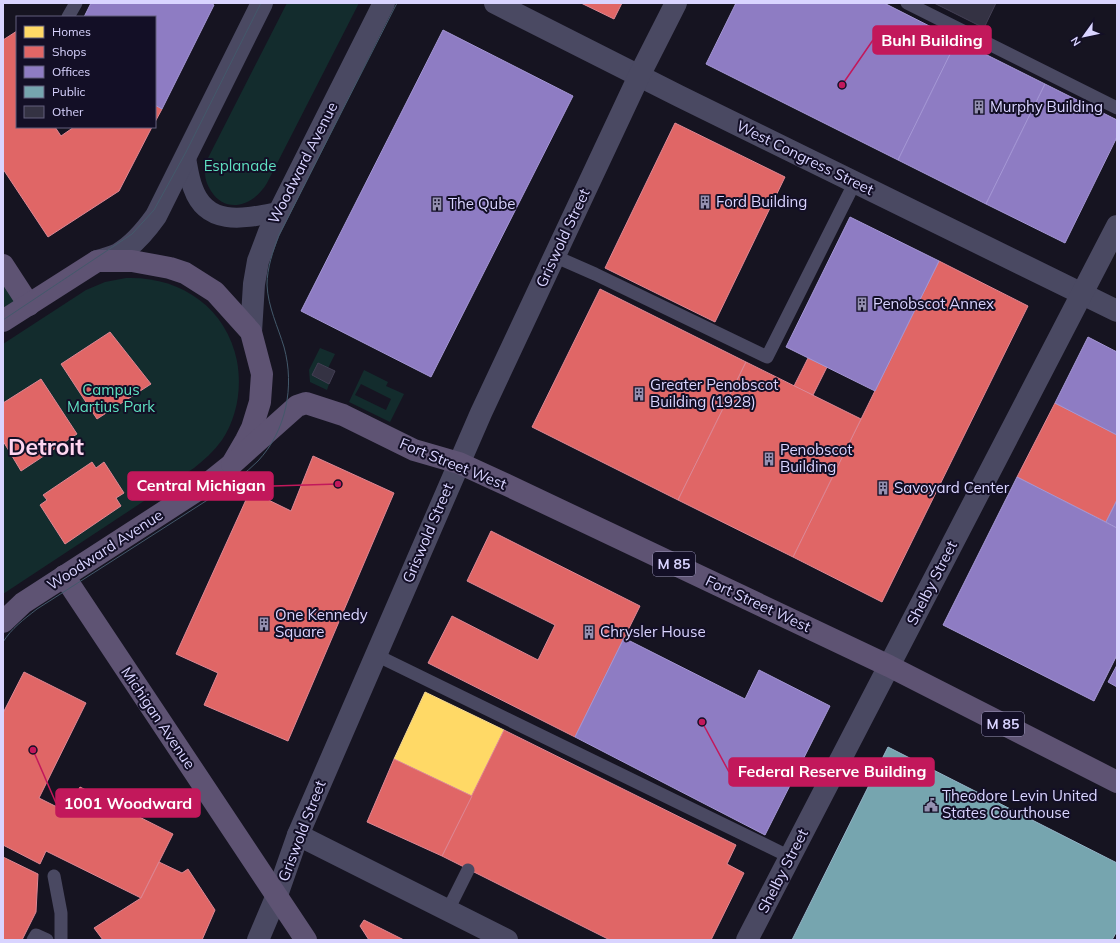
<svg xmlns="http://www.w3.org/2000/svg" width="1120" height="943" viewBox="0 0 1120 943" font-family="Mulish,sans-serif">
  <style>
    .green { fill: #132c2d; fill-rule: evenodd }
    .homes { fill: #ffd966; stroke: #f4d894 }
    .shops { fill: #e06666; stroke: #de8794 }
    .offices { fill: #8e7cc3; stroke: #a496d5 }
    .public { fill: #76a5af; stroke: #94b3c7 }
    .building { fill: #343243; stroke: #433f54 }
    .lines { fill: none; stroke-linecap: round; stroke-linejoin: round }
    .service { stroke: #4a4962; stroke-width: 13 }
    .pedestrian { stroke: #4a4962; stroke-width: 20 }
    .minor { stroke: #4a4962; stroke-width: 22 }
    .tertiary { stroke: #4a4962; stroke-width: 22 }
    .primary { stroke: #5e5373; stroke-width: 22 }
    .tram { stroke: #43596b; stroke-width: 1 }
    .labels { text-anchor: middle; stroke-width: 4; stroke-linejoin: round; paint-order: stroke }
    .shield { fill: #130f26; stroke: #9e99be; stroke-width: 1 }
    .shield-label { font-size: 14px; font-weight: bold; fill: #d9d4ff }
    .poi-label { font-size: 15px; fill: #d9d4ff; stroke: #130f26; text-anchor: start }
    .street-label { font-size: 15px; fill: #d9d4ff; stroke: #130f26 }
    .park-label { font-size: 15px; fill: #5fe0c0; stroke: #130f26 }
    .town-label { font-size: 23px; font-weight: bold; fill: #ffd6f0; stroke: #130f26 }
    .leader { fill: none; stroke: #c2185b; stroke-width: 1.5 }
    .callout-dot { fill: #c2185b; stroke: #130f26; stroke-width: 1.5 }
    .callout { fill: #c2185b; stroke: #c2185b; stroke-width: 1.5 }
    .callout-label { font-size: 16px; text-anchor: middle; font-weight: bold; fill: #fff }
  </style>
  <rect width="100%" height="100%" fill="#161421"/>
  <g class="green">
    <path d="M 287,3 L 359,3 L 267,183 C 255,204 227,216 211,191 C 208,186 205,180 205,173 C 205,168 207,163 208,158 Z"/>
    <polygon points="3,265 29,305 3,321"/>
    <path d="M 126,278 C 180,276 226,307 237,361 C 242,389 237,417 222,440 C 214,451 204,460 194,468 L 3,594 L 3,344 L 86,290 L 105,282 Z"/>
    <polygon points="320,348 335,354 328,368 318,363 312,375 329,384 327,390 310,382 309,370"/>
    <path d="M 364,370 L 388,382 L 386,386 L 404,394 L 390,422 L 349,402 ZM 361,384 L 391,399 L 386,410 L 355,395 Z"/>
  </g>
  <polygon class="homes" points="425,692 504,730 472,796 394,759"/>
  <g class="shops">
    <polygon points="581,3 622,3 614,19"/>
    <polygon points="17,31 17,127 55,127 61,136 74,127 152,127 119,191 48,237 3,169 3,40"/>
    <polygon points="155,105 162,109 155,122"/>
    <polygon points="675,123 785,177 715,322 605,268"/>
    <polygon points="939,261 1028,306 882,602 793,557"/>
    <polygon points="600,289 746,362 678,500 532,427"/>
    <polygon points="110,332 151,384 97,419 61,364"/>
    <polygon points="808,358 827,367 813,395 794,386"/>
    <polygon points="746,362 861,419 793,557 678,500"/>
    <polygon points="41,379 77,434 21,471 3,441 3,403"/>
    <polygon points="1055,403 1117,435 1117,500 1106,522 1017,477"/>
    <polygon points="313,456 394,493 288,741 204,705 218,673 176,654 250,491 291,511"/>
    <polygon points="92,462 96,468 104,462 124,493 116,498 121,506 65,544 40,505 47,500 43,495"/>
    <polygon points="491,531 640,606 575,737 428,663 452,616 538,660 555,625 467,581"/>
    <polygon points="24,672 86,703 39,798 67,812 80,787 173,834 141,898 46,851 40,864 3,845 3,713"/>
    <polygon points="504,730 736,845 727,864 744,873 711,940 610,940 442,856"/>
    <polygon points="394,759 472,796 442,856 367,822"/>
    <polygon points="3,857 38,874 36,912 22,940 3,940"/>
    <polygon points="159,862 182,873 188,869 215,910 202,940 103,940 94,928 141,898"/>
    <polygon points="364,920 404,940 369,940 360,926"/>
  </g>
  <g class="offices">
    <polygon points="91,3 210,3 214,5 162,109 155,105 155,17 84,17"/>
    <polygon points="736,3 884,3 957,40 898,160 706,64"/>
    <polygon points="443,30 573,96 431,377 301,311"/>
    <polygon points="957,40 1045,84 986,204 898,160"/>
    <polygon points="1045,84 1117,120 1117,137 1065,243 986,204"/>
    <polygon points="850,217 939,261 875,391 786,347"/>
    <polygon points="1088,337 1117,352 1117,435 1055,403"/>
    <polygon points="1017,477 1117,528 1117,655 1094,701 943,625"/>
    <polygon points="1117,500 1117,528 1106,522"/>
    <polygon points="624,638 745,699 759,670 830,706 765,835 575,737"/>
    <polygon points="1117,665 1117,687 1108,682"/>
  </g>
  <polygon class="public" points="888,747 1117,863 1117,931 1112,940 792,940"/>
  <g class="building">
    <polygon points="934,3 996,3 984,28"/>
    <polygon points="318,363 335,371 329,384 312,375"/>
  </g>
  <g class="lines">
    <g class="service">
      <polyline points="907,3 1117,108"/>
      <polyline points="68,17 76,3"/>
      <polyline points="554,256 595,274 767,357 855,182"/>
      <polyline points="376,655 790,857"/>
      <polyline points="54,876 61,913 61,940"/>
      <polyline points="448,910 468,870"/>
      <polyline points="33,940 36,935 47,940"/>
    </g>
    <path class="pedestrian" d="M 186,158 C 188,168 189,178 193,188 C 207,228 246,218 278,212"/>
    <g class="minor">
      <polyline points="495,3 679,96 1117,311"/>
      <polyline points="298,835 507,940"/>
      <polyline points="747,940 1117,226"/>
    </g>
    <g class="tertiary">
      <path d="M 97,261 C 104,259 111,257 118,254 C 134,245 146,230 156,216 L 262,3"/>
      <polyline points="251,332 254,284 258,261 269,232 384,3"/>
      <polyline points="258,940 277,895 298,835 481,413 639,76 676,3"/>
    </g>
    <g class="primary">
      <polyline points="3,265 29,305"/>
      <polyline points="3,321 97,261 132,261 170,268 185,273 215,292 251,332 262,374 260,402 252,428 246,440 232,464 207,484 23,603 3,622"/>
      <polyline points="232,464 297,406 306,403 343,415 414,450 459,463 507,485 889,666 1117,782"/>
      <polyline points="64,576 306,940"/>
    </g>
    <g class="tram">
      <polyline points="3,320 132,234 154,210 186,152 261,3"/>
      <path d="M 3,642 C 12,628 23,620 37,609 L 220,492 C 233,482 246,473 258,461 C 286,431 295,387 284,347 C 278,327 268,307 267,285 C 267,268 273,251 279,235 L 397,3"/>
    </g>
  </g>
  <defs>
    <g id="building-bare" transform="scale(1.08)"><path d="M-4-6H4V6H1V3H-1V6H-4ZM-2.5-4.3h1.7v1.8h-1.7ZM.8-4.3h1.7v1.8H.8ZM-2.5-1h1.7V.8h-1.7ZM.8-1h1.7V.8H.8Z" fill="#9591b1" stroke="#130f26" stroke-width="2.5" paint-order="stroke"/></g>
    <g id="civic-bare" transform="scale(1.08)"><path d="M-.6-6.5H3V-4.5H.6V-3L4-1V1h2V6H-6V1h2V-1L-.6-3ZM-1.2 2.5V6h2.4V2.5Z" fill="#9591b1" stroke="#130f26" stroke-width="2.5" paint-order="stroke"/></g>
  </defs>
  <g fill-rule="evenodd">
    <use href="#building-bare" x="979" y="107"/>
    <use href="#building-bare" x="705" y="202"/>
    <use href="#building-bare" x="437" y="204"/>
    <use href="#building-bare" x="862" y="304"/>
    <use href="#building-bare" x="639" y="394"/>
    <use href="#building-bare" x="769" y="459"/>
    <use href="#building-bare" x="883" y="488"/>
    <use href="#building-bare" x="264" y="624"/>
    <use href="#building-bare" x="589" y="632"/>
    <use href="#civic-bare" x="931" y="805"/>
  </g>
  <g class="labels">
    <g class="shield">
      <rect x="653" y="552" width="42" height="24" rx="3"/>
      <rect x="982" y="712" width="42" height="24" rx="3"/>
    </g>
    <g class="shield-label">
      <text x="674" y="569">M 85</text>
      <text x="1003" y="729">M 85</text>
    </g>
    <g class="poi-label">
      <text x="990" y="112">Murphy Building</text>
      <text x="716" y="207">Ford Building</text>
      <text x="448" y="209">The Qube</text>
      <text x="873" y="309">Penobscot Annex</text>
      <text x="650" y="390">Greater Penobscot<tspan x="650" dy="17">Building (1928)</tspan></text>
      <text x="780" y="455">Penobscot<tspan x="780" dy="17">Building</tspan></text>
      <text x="894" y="493">Savoyard Center</text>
      <text x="275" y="620">One Kennedy<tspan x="275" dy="17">Square</tspan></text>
      <text x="600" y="637">Chrysler House</text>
      <text x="942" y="801">Theodore Levin United<tspan x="942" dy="17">States Courthouse</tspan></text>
    </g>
    <g class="street-label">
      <text transform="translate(805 158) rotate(26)" y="5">West Congress Street</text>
      <text transform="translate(303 163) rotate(-63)" y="5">Woodward Avenue</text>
      <text transform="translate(563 238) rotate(-65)" y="5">Griswold Street</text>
      <text transform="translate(453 464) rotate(22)" y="5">Fort Street West</text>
      <text transform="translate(428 533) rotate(-67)" y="5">Griswold Street</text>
      <text transform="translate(105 550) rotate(-33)" y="5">Woodward Avenue</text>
      <text transform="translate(932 583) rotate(-63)" y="5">Shelby Street</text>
      <text transform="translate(758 604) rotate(25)" y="5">Fort Street West</text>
      <text transform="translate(158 718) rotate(56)" y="5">Michigan Avenue</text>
      <text transform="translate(302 831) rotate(-69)" y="5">Griswold Street</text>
      <text transform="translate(783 871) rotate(-63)" y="5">Shelby Street</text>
    </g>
    <g class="park-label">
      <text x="240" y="171">Esplanade</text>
      <text x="111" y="395">Campus<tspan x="111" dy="17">Martius Park</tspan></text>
    </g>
    <g class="town-label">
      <text x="46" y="455">Detroit</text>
    </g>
  </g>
  <path class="leader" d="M842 85L873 40M338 484L273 486M702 722L729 772M33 750L56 803"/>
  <g class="callout-dot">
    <circle cx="842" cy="85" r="4"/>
    <circle cx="338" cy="484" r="4"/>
    <circle cx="702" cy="722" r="4"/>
    <circle cx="33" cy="750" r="4"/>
  </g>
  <g class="callout">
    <rect x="873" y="26" width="118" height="28" rx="4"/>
    <rect x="128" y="472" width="145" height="28" rx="4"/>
    <rect x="729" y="758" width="205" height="28" rx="4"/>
    <rect x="56" y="789" width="144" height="28" rx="4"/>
  </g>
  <g class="callout-label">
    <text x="932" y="46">Buhl Building</text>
    <text x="201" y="491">Central Michigan</text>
    <text x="832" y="777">Federal Reserve Building</text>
    <text x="128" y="809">1001 Woodward</text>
  </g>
  <rect width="1120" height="943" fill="none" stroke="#d9d4ff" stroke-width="8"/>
  <rect x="16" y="16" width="140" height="112" fill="#130f26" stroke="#625e7d"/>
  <rect x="24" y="26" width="20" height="12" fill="#ffd966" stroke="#625e7d"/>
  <text x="52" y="36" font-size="12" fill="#d9d4ff">Homes</text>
  <rect x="24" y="46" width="20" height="12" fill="#e06666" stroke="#625e7d"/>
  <text x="52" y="56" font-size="12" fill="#d9d4ff">Shops</text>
  <rect x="24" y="66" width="20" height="12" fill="#8e7cc3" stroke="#625e7d"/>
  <text x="52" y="76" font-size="12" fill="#d9d4ff">Offices</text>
  <rect x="24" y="86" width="20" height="12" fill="#76a5af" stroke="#625e7d"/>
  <text x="52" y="96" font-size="12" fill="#d9d4ff">Public</text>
  <rect x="24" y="106" width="20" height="12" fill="#343243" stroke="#625e7d"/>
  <text x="52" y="116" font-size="12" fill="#d9d4ff">Other</text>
  <g transform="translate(1084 36) rotate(237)" stroke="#130f26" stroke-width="3" paint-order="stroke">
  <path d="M0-3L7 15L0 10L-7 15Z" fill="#d9d4ff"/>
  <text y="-6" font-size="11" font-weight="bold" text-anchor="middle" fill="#d9d4ff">N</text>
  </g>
</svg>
